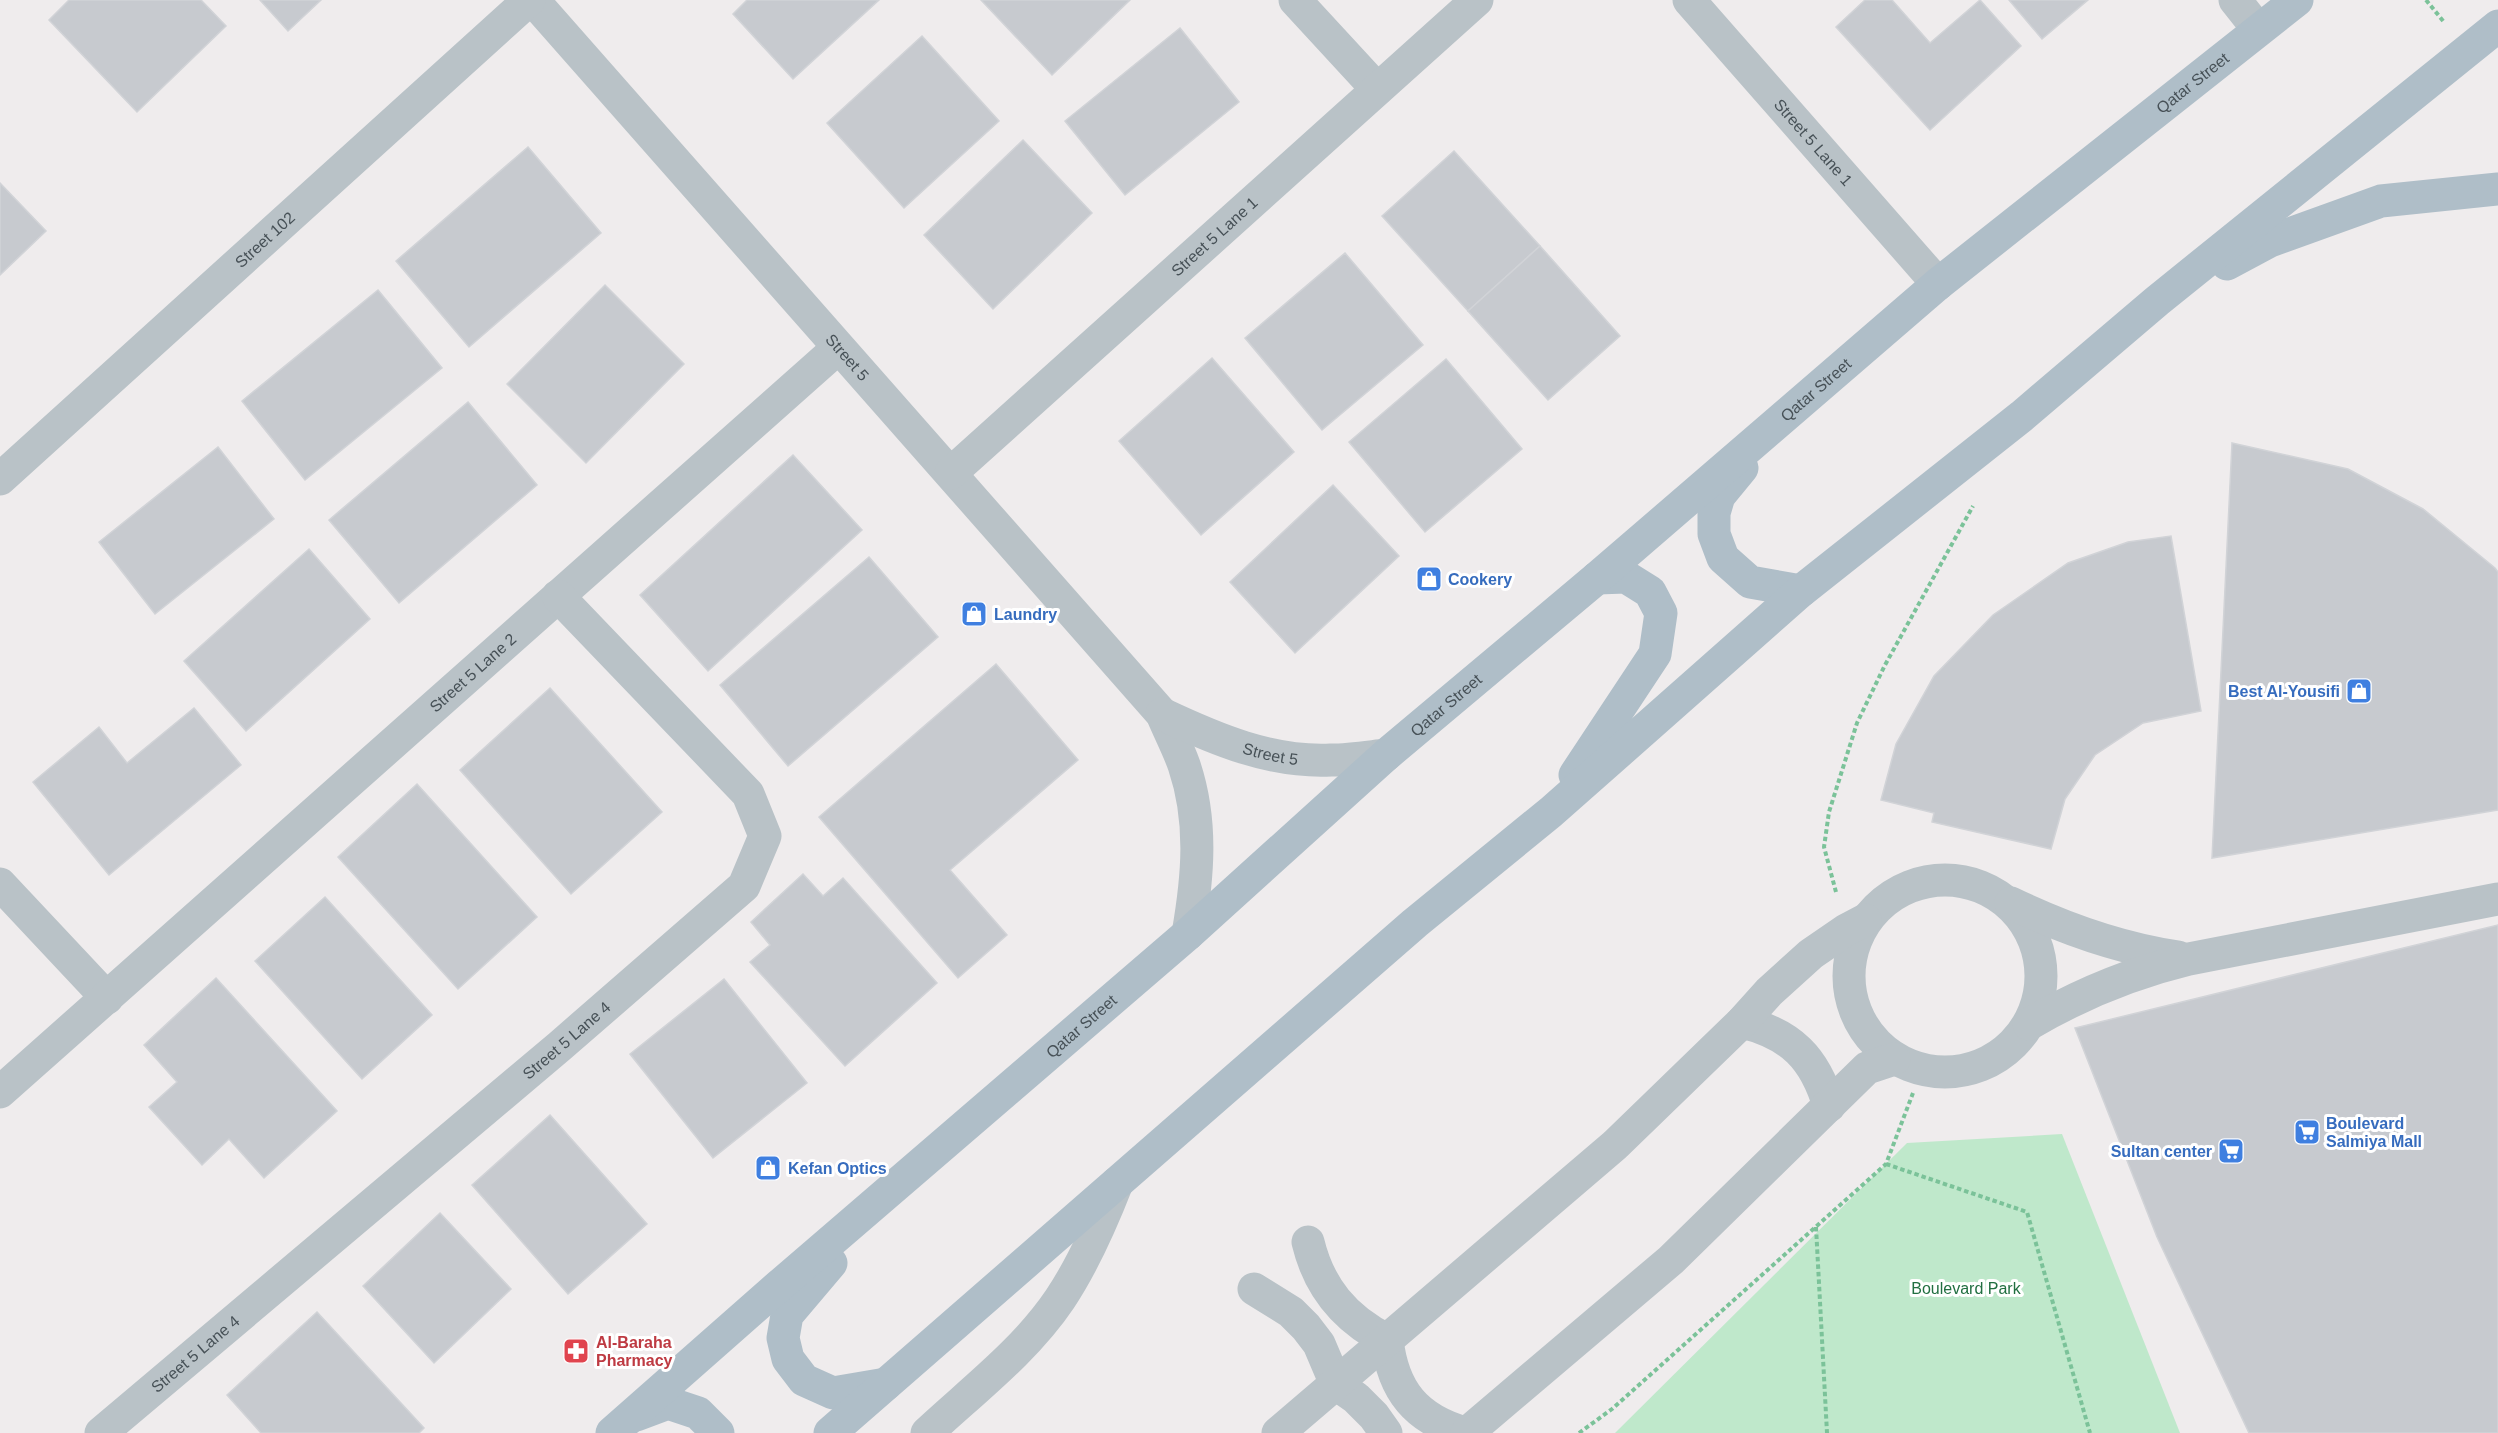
<svg xmlns="http://www.w3.org/2000/svg" width="2498" height="1433" viewBox="0 0 2498 1433" font-family="Arial,sans-serif">
  <style>
    .green { fill: #bfe8cb }
    .building { fill: #c7cacf; stroke: #d1d3d7; stroke-width: 1.5 }
    .lines { fill: none; stroke-linecap: round; stroke-linejoin: round }
    .path { stroke: #7bc299; stroke-width: 4; stroke-dasharray: 4.5 3; stroke-linecap: butt }
    .minor { stroke: #b9c2c7; stroke-width: 33 }
    .major { stroke: #afbec8; stroke-width: 33 }
    .labels { text-anchor: middle; stroke-width: 6; stroke-linejoin: round; paint-order: stroke }
    .street-label { font-size: 16px; fill: #475157; stroke: #fff }
    .shop-label { font-size: 16px; font-weight: bold; fill: #366cbe; stroke: #fff; text-anchor: start }
    .park-label { font-size: 16px; fill: #216f41; stroke: #fff }
    .health-label { font-size: 16px; font-weight: bold; fill: #be3a42; stroke: #fff; text-anchor: start }
  </style>
  <rect width="100%" height="100%" fill="#efeced"/>
  <polygon class="green" points="2062,1134 2180,1433 1615,1433 1907,1143"/>
  <g class="building">
    <polygon points="69,0 201,0 226,26 137,112 49,20"/>
    <polygon points="260,0 321,0 288,31"/>
    <polygon points="747,0 879,0 793,79 733,14"/>
    <polygon points="981,0 1130,0 1052,75"/>
    <polygon points="1865,0 1892,0 1930,43 1980,0 2021,46 1930,130 1836,27"/>
    <polygon points="2009,0 2088,0 2042,39"/>
    <polygon points="1180,28 1239,102 1125,195 1065,121"/>
    <polygon points="922,36 999,121 904,208 827,123"/>
    <polygon points="1023,140 1092,213 993,309 924,235"/>
    <polygon points="528,147 601,233 469,347 396,261"/>
    <polygon points="1454,151 1540,246 1468,311 1382,216"/>
    <polygon points="0,183 46,231 0,275"/>
    <polygon points="1540,246 1620,336 1548,400 1468,311"/>
    <polygon points="1345,253 1423,345 1322,430 1245,338"/>
    <polygon points="605,285 684,364 586,463 507,384"/>
    <polygon points="378,290 442,368 305,480 242,401"/>
    <polygon points="1212,358 1294,452 1201,535 1119,441"/>
    <polygon points="1446,359 1522,449 1425,532 1349,442"/>
    <polygon points="468,402 537,485 399,603 329,520"/>
    <polygon points="2232,443 2348,469 2423,509 2495,568 2498,572 2498,810 2212,858"/>
    <polygon points="218,447 274,519 155,614 99,542"/>
    <polygon points="793,455 862,530 708,671 640,595"/>
    <polygon points="1333,485 1399,556 1295,653 1230,582"/>
    <polygon points="2171,536 2201,711 2143,723 2095,755 2065,799 2051,849 1932,822 1934,813 1881,800 1896,744 1934,676 1993,615 2068,563 2128,542"/>
    <polygon points="309,549 370,619 246,731 184,661"/>
    <polygon points="869,557 938,637 788,766 720,685"/>
    <polygon points="996,664 1078,760 950,870 1007,935 958,978 819,817"/>
    <polygon points="550,688 662,812 571,894 460,770"/>
    <polygon points="194,708 241,765 109,875 33,782 99,727 127,763"/>
    <polygon points="417,784 537,917 458,989 338,857"/>
    <polygon points="803,874 823,896 843,878 937,983 845,1066 750,962 770,945 751,922"/>
    <polygon points="325,897 432,1015 362,1079 255,961"/>
    <polygon points="2498,925 2498,1433 2249,1433 2157,1237 2075,1028"/>
    <polygon points="216,978 337,1111 264,1178 229,1139 202,1165 149,1107 177,1082 144,1045"/>
    <polygon points="724,979 807,1083 713,1158 630,1054"/>
    <polygon points="550,1115 647,1224 568,1294 472,1185"/>
    <polygon points="440,1213 511,1289 434,1363 363,1286"/>
    <polygon points="317,1312 424,1428 419,1433 261,1433 227,1395"/>
  </g>
  <g class="lines">
    <g class="path">
      <polyline points="2426,0 2444,22"/>
      <polyline points="1836,892 1824,847 1829,812 1857,723 1885,665 1973,506"/>
      <polyline points="1886,1164 2027,1212 2090,1433"/>
      <polyline points="1816,1227 1827,1433"/>
      <polyline points="1579,1433 1612,1409 1886,1164 1913,1093"/>
    </g>
    <g class="minor">
      <path id="s1" d="M 533,0 L 1162,714 C 1169,731 1178,748 1184,765 C 1203,821 1198,877 1188,934"/>
      <polyline points="1295,0 1377,89"/>
      <path id="s2" d="M 1689,0 L 1938,284"/>
      <polyline points="2235,0 2258,29"/>
      <path id="s3" d="M 951,473 L 1477,0"/>
      <path id="s4" d="M 0,479 L 529,0"/>
      <path id="s5" d="M 1162,714 C 1215,739 1271,763 1331,760 C 1349,760 1368,757 1386,755"/>
      <circle cx="1945" cy="976" r="96"/>
      <polyline points="0,884 107,998"/>
      <path d="M 2011,903 C 2065,929 2118,948 2178,957"/>
      <path d="M 1742,1022 C 1791,1034 1815,1058 1829,1106"/>
      <path d="M 2029,1024 C 2080,994 2131,973 2189,959 L 2498,899"/>
      <path id="s6" d="M 0,1092 L 838,348"/>
      <path d="M 1308,1242 C 1319,1288 1345,1319 1387,1340 C 1393,1391 1416,1419 1465,1433"/>
      <polyline points="1254,1289 1291,1312 1306,1327 1319,1344 1336,1384 1356,1398 1374,1416 1386,1433"/>
      <path id="s7" d="M 101,1433 L 560,1046 L 744,886 L 765,836 L 748,794 L 558,596"/>
      <path d="M 927,1433 C 972,1391 1025,1351 1060,1299 C 1084,1263 1101,1224 1117,1183"/>
      <polyline points="1278,1433 1615,1145 1742,1022 1769,992 1811,954 1846,930 1865,920"/>
      <polyline points="1467,1433 1671,1260 1867,1068 1894,1059"/>
    </g>
    <g class="major">
      <polyline points="2227,264 2270,241 2381,201 2498,189"/>
      <polyline points="1742,468 1719,496 1714,513 1714,534 1723,558 1750,582 1801,591"/>
      <polyline points="1575,775 1655,654 1661,613 1650,592 1626,577 1597,578"/>
      <polyline points="831,1263 787,1315 783,1338 788,1359 804,1380 833,1393 886,1384"/>
      <polyline points="636,1415 668,1403 698,1413 718,1433"/>
      <path id="s8" d="M 612,1433 L 780,1285 L 1188,934 L 1386,755 L 1597,578 L 1938,284 L 2297,0"/>
      <polyline points="830,1433 1415,923 1551,812 1801,591 2022,416 2157,301 2498,26"/>
    </g>
  </g>
  <defs>
    <g id="shop-square" transform="scale(1.35)"><rect x="-9" y="-9" width="18" height="18" rx="4" fill="#3f7fe0" stroke="#fff"/><path d="M-5-2.5h2.3a2.7 3.5 0 0 1 5.4 0H5L5.5 6h-11ZM-1.5-2.5h3a1.5 2.3 0 0 0-3 0Z" fill="#fff"/></g>
    <g id="supermarket-square" transform="scale(1.35)"><rect x="-9" y="-9" width="18" height="18" rx="4" fill="#3f7fe0" stroke="#fff"/><path d="M-6-5.5h2.5l.6 2H6L4.5 2H-2.5L-4.4-4H-6ZM-1.5 3.2a1.3 1.3 0 1 0 .1 0ZM3 3.2a1.3 1.3 0 1 0 .1 0Z" fill="#fff"/></g>
    <g id="pharmacy-square" transform="scale(1.35)"><rect x="-9" y="-9" width="18" height="18" rx="4" fill="#e0444e" stroke="#fff"/><path d="M-2-6h4v4h4v4h-4v4h-4v-4h-4v-4h4Z" fill="#fff"/></g>
  </defs>
  <g fill-rule="evenodd">
    <use href="#shop-square" x="1429" y="579"/>
    <use href="#shop-square" x="974" y="614"/>
    <use href="#shop-square" x="2359" y="691"/>
    <use href="#supermarket-square" x="2307" y="1132"/>
    <use href="#supermarket-square" x="2231" y="1151"/>
    <use href="#shop-square" x="768" y="1168"/>
    <use href="#pharmacy-square" x="576" y="1351"/>
  </g>
  <g class="labels">
    <g class="street-label">
      <text dy="6" stroke="none"><textPath href="#s8" startOffset="2079">Qatar Street</textPath></text>
      <text dy="6" stroke="none"><textPath href="#s2" startOffset="189">Street 5 Lane 1</textPath></text>
      <text dy="6" stroke="none"><textPath href="#s3" startOffset="354">Street 5 Lane 1</textPath></text>
      <text dy="6" stroke="none"><textPath href="#s4" startOffset="357">Street 102</textPath></text>
      <text dy="6" stroke="none"><textPath href="#s1" startOffset="476">Street 5</textPath></text>
      <text dy="6" stroke="none"><textPath href="#s8" startOffset="1593">Qatar Street</textPath></text>
      <text dy="6" stroke="none"><textPath href="#s6" startOffset="632">Street 5 Lane 2</textPath></text>
      <text dy="6" stroke="none"><textPath href="#s8" startOffset="1107">Qatar Street</textPath></text>
      <text dy="6" stroke="none"><textPath href="#s5" startOffset="116">Street 5</textPath></text>
      <text dy="6" stroke="none"><textPath href="#s8" startOffset="621">Qatar Street</textPath></text>
      <text dy="6" stroke="none"><textPath href="#s7" startOffset="609">Street 5 Lane 4</textPath></text>
      <text dy="6" stroke="none"><textPath href="#s7" startOffset="123">Street 5 Lane 4</textPath></text>
    </g>
    <g class="shop-label">
      <text x="1448" y="585">Cookery</text>
      <text x="994" y="620">Laundry</text>
      <text x="2340" y="697" text-anchor="end">Best Al-Yousifi</text>
      <text x="2326" y="1129">Boulevard<tspan x="2326" dy="18">Salmiya Mall</tspan></text>
      <text x="2212" y="1157" text-anchor="end">Sultan center</text>
      <text x="788" y="1174">Kefan Optics</text>
    </g>
    <g class="park-label">
      <text x="1966" y="1294">Boulevard Park</text>
    </g>
    <g class="health-label">
      <text x="596" y="1348">Al-Baraha<tspan x="596" dy="18">Pharmacy</tspan></text>
    </g>
  </g>
</svg>
